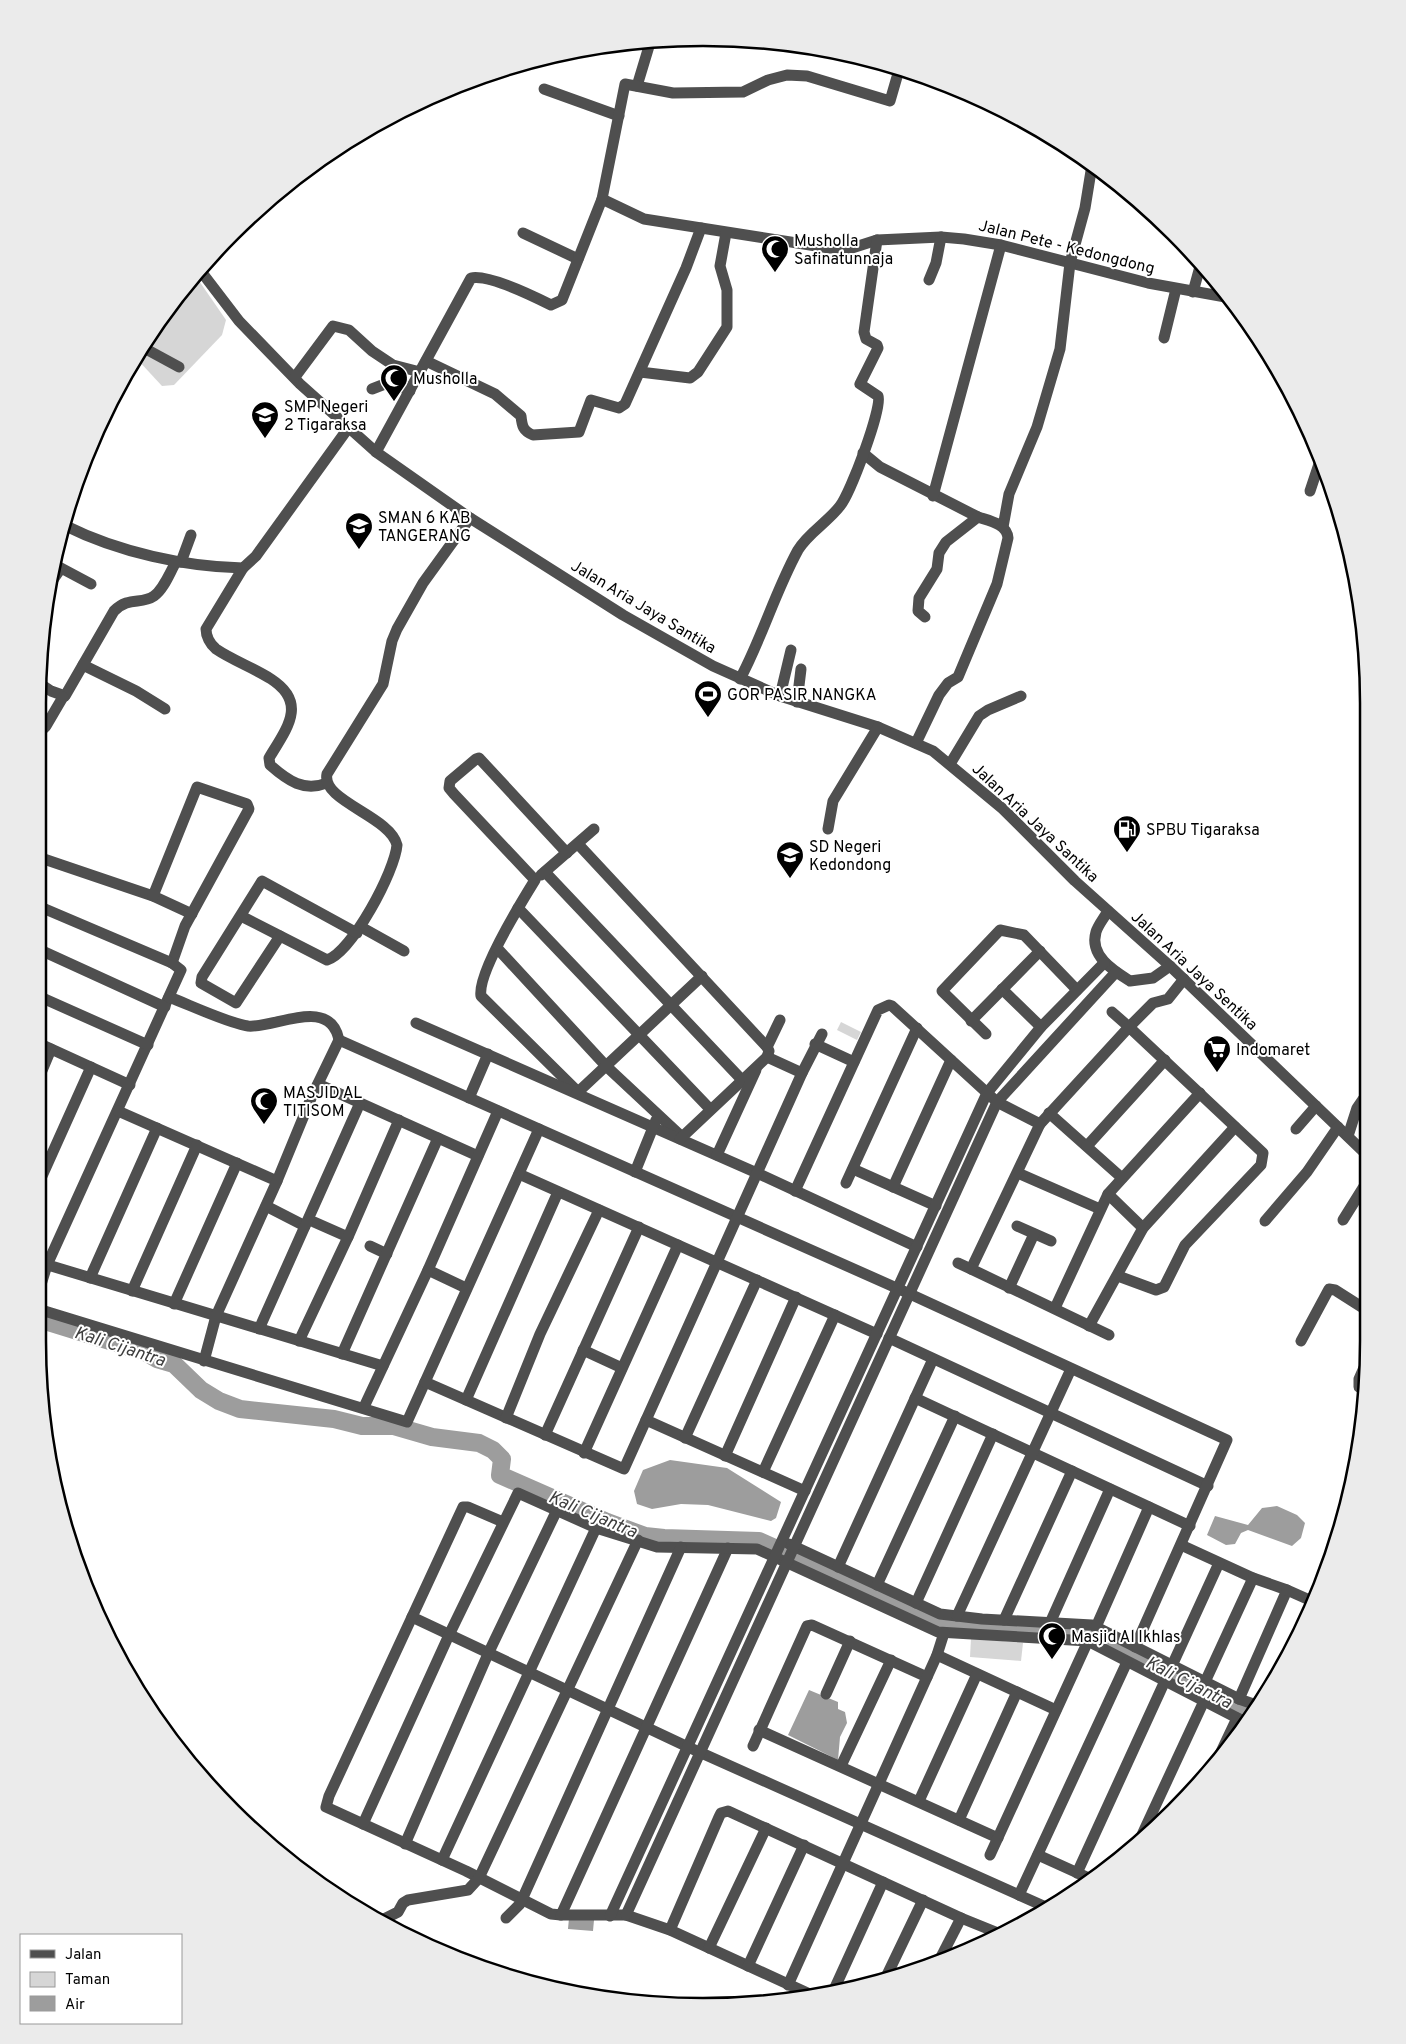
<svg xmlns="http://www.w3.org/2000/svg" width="1406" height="2044" viewBox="0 0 1406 2044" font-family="Overpass,sans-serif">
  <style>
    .green { fill: #d6d6d6 }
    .water { fill: #9d9d9d }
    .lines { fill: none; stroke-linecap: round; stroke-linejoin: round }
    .river { stroke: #9d9d9d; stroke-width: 18 }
    .minor { stroke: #4f4f4f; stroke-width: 11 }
    .labels { text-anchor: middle; stroke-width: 4; stroke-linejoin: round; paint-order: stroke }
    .poi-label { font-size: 16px; fill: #000; stroke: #fff; text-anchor: start }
    .street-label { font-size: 16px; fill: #000; stroke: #fff }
    .water-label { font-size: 18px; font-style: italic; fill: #3e3e3e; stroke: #fff }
    .rim { fill: none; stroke: #000; stroke-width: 2.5 }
  </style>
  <rect width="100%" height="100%" fill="#fff"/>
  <g class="green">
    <polygon points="195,275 226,320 222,335 174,385 162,386 137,359 175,298"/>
    <polygon points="841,1022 861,1032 857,1040 837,1030"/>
    <polygon points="971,1638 1023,1643 1021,1661 970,1657"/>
  </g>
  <g class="water">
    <polygon points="670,1460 727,1468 781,1502 776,1518 771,1521 708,1505 681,1504 652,1509 637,1504 634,1491 643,1470"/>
    <polygon points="1277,1506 1297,1515 1305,1523 1301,1538 1292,1546 1248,1530 1241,1533 1235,1544 1226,1545 1207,1535 1215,1516 1248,1525 1262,1508"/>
    <polygon points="809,1690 838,1702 838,1709 845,1712 847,1723 840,1737 838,1760 788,1735"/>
    <polygon points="569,1918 594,1920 593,1931 568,1929"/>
  </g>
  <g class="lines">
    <polyline class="river" points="38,1319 145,1352 157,1359 174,1364 201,1390 219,1401 240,1409 334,1419 362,1426 394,1426 432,1437 479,1443 493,1450 502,1459 500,1475 607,1522 645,1536 664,1538 759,1541 931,1618 971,1627 1086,1631 1253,1714"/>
    <g class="minor">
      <polyline points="637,86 650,43"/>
      <polyline points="544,89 619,116"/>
      <polyline points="602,199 644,219 829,248 852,248 877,240 941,237 964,239 1001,245 1148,283 1231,298"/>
      <polyline points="523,233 578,259"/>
      <polyline points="200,270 239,321 300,384 376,452 470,518 623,615 713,666 780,696 878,727 933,751 1003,809 1075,881 1170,966 1368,1156"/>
      <polyline points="929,280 936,263 941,237"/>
      <polyline points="1193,292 1201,263"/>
      <polyline points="1164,338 1176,289"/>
      <polyline points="144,348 179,367"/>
      <path d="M 426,361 L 495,394 L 521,416 C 522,426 523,431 533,435 L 579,432 L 591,400 L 619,408 L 625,404 L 686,268 L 701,228"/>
      <polyline points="640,372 690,378 698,372 727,327 727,290 720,266 726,233"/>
      <polyline points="295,377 333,326 349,330 372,351 393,365 420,372"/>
      <polyline points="372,389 390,382 410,391"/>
      <path d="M 376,452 L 471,278 C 488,274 535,297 551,305 L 562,300 L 602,199 L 625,84 L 673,93 L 743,92 L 768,80 L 787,75 L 807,76 L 890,101 L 899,70"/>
      <polyline points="863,453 880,467 978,517"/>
      <polyline points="1310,491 1319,464"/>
      <polyline points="933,496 1001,245"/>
      <path d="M 66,526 C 118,552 186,567 243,568 L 256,556 L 349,427"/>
      <polyline points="1003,527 1009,494 1037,427 1060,349 1070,263 1085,208 1092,165"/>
      <polyline points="181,562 191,535"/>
      <path d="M 243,568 L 206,629 C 206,636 210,644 216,649 C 232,660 254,668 271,679 C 308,703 287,728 269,758 L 270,765 C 288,781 304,792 327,783"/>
      <polyline points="49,582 52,581 61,568 91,584"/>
      <polyline points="83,665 136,691 165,709"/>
      <path d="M 740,679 C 762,638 775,592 798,550 C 808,533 828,522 840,506 C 850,494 883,407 878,396 L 860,384 L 878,348 L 877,345 L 866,339 L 864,332 L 877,240"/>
      <path d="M 39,683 L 51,691 L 65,696 L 114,611 C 129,596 141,605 154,596 C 164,589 170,572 176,562"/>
      <polyline points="780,696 791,650"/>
      <polyline points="797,702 801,669"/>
      <polyline points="38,734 46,726 63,697"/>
      <path d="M 916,743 L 939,695 L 948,683 L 958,677 L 997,584 L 1008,538 C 1007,524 990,521 978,517 L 946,542 L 939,553 L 937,569 L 919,598 L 918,611 L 925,617"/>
      <polyline points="950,764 979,716 988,710 1021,696"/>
      <polyline points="828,829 833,801 878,727"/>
      <polyline points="578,844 767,1047 769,1051 767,1057"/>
      <path d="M 567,853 L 479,758 L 476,759 L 450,781 L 449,788 L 454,794 L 535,880 C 522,901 477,974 481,996 L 578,1092"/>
      <polyline points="38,857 153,896 192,914"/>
      <polyline points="545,872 742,1080"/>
      <polyline points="541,875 594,829"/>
      <polyline points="153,896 197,787 247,804 249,809 185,926 172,963"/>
      <polyline points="38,906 172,963 181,970 47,1265 40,1288"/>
      <polyline points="518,908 710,1109"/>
      <path d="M 1108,911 C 1104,918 1098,925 1096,932 C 1089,956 1114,971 1130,981 L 1153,978 L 1170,966"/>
      <path d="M 241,916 L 327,960 C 352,952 395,871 397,845 C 390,816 321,801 327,774 L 383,684 L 392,641 L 397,629 L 423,583 L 470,518"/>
      <polyline points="361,927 404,951"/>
      <polyline points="280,936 236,1003 201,983 202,977 262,881 357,933"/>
      <polyline points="497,948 606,1066 681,1136"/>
      <polyline points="38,949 165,1007"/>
      <polyline points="1002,989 1041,1027"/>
      <polyline points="38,996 148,1045"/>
      <path d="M 169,997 C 190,1005 228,1023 248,1026 C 274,1029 330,995 339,1040"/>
      <polyline points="1112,1012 1129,1027 1153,1003 1168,999 1184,979"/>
      <polyline points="971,1021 1040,951"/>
      <polyline points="416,1023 757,1173 917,1247"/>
      <polyline points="986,1034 942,991 1000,930 1024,935 1077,990"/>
      <polyline points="38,1043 130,1085"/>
      <polyline points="815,1044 854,1062"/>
      <polyline points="767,1047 780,1020"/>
      <polyline points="38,1080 51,1049"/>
      <polyline points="318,1084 478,1156"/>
      <polyline points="577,1093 702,976"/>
      <polyline points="469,1098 488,1054"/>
      <polyline points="118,1111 277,1181"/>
      <polyline points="1049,1113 1122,1178"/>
      <polyline points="1040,1124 1129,1027 1263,1153 1261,1165 1185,1245 1164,1287 1156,1290 1118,1276"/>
      <polyline points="1296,1129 1316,1106"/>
      <polyline points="1348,1136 1357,1108 1368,1092"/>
      <polyline points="680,1139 767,1057 802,1073"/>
      <polyline points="1087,1146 1165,1060"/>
      <polyline points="717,1155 756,1070"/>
      <polyline points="853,1169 936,1206"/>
      <polyline points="635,1172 656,1120"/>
      <polyline points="1018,1173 1100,1209"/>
      <polyline points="519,1174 877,1334"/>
      <polyline points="846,1183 917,1028"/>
      <polyline points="38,1185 91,1067"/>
      <polyline points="893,1187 951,1060"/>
      <polyline points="795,1191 878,1010 889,1005 892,1006 997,1102 1040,1124 971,1269 1109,1335"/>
      <polyline points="1108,1194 1143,1228"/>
      <polyline points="266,1206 305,1226"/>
      <polyline points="1343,1220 1368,1180"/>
      <polyline points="1265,1221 1307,1172 1338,1127"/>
      <polyline points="314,1222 348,1237"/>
      <polyline points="1017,1226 1051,1241"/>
      <polyline points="370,1246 387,1254"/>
      <polyline points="38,1262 383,1366"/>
      <polyline points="958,1263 971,1269"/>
      <polyline points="428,1270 466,1288"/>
      <polyline points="90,1278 157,1128"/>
      <polyline points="1009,1288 1034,1234"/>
      <polyline points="132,1291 197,1145"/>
      <polyline points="174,1304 237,1163"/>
      <polyline points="1055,1308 1108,1194 1200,1093"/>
      <polyline points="38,1309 407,1422 539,1129"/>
      <polyline points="1089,1326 1143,1228 1235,1127"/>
      <polyline points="259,1329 360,1103"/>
      <polyline points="889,1338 1208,1486"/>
      <polyline points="299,1341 348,1237 399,1120"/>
      <polyline points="1301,1341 1329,1289 1335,1290 1368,1311"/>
      <polyline points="583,1350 622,1368"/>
      <polyline points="342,1354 438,1138"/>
      <polyline points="204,1361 216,1316 277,1181 312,1096 339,1040 910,1294 1227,1440 1135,1647"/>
      <polyline points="425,1382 624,1469 802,1073 822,1034"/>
      <polyline points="1364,1390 1359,1387 1359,1379 1367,1361"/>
      <polyline points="915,1398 1190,1526"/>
      <polyline points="466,1400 558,1192"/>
      <polyline points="364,1407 428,1270 498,1111"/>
      <polyline points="506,1418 540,1334 599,1210"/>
      <polyline points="646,1420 805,1491"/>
      <polyline points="545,1435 639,1227"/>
      <polyline points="685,1438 757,1280"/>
      <polyline points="584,1453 678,1245"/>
      <polyline points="725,1456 796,1297"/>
      <polyline points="763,1472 835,1315"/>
      <polyline points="503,1522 468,1507 463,1507 412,1617 688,1747 1048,1908"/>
      <polyline points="789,1544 940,1614 982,1619 1092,1625 1239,1699 1287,1590 1253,1578 1181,1545"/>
      <polyline points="838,1567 933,1359"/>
      <polyline points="877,1585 955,1416"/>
      <polyline points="1287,1590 1314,1602"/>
      <polyline points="916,1603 993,1434"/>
      <polyline points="957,1616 1071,1369"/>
      <polyline points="412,1617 329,1796 326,1807 466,1871 551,1914 561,1915 728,1548"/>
      <polyline points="1004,1620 1072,1471"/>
      <polyline points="1050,1623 1110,1489"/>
      <polyline points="1096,1627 1149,1507"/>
      <polyline points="937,1655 1056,1710"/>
      <polyline points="1205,1682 1253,1578"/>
      <polyline points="826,1694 850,1641"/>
      <polyline points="1239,1699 1259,1706"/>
      <polyline points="759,1730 998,1838"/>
      <polyline points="753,1746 807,1626 812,1625 927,1677"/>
      <polyline points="1219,1756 1237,1718"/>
      <polyline points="841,1766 891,1660"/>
      <polyline points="919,1801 977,1674"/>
      <polyline points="959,1820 1017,1692"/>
      <polyline points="363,1824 449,1635 518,1493 596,1528 657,1547 757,1549 938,1632 1088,1641 1247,1723"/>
      <polyline points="1140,1839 1204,1701"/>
      <polyline points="405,1844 488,1654 557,1510"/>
      <polyline points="990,1855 1088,1641"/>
      <polyline points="1038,1855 1091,1879"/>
      <polyline points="442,1860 596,1528"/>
      <polyline points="1077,1873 1219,1563"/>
      <polyline points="1019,1895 1127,1662"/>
      <polyline points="561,1915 626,1915 670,1930 814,1996"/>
      <polyline points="626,1915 997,1102 1116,972"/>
      <polyline points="610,1916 987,1093 1041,1027 1104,963"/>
      <polyline points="506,1918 520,1904 681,1547"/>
      <polyline points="382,1920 398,1912 403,1903 408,1900 468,1890 479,1878 638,1540"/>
      <polyline points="670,1930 719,1817 721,1813 728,1811 961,1918 1003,1935"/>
      <polyline points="709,1948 766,1828"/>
      <polyline points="941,1957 961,1918"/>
      <polyline points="748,1966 804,1845"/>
      <polyline points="887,1975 923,1900"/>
      <polyline points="788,1985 937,1655 944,1633"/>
      <polyline points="832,1994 883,1882"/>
    </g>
  </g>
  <defs>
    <g id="mosque-pin" transform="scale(1.4375)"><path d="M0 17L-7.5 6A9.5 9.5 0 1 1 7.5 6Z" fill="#000" stroke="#fff"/><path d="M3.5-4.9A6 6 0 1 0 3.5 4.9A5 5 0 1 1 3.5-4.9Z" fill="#fff"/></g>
    <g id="school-pin" transform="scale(1.4375)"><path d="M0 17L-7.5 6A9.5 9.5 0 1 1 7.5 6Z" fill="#000" stroke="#fff"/><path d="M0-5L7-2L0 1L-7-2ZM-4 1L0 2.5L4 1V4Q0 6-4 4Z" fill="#fff"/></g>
    <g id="stadium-pin" transform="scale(1.4375)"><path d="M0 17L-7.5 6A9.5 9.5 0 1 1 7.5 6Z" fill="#000" stroke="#fff"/><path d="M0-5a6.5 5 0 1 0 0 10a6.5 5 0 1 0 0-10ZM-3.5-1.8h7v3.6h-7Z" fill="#fff"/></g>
    <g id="fuel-pin" transform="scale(1.4375)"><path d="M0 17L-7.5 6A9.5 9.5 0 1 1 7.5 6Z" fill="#000" stroke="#fff"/><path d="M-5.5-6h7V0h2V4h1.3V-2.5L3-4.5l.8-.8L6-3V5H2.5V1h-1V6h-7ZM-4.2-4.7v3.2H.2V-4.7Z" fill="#fff"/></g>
    <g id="supermarket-pin" transform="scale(1.4375)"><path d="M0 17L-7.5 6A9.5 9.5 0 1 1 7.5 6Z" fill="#000" stroke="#fff"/><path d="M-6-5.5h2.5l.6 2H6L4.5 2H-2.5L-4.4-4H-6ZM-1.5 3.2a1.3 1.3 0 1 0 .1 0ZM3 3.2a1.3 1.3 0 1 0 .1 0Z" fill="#fff"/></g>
  </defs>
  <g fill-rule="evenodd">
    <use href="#mosque-pin" x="775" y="249"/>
    <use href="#mosque-pin" x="394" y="378"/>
    <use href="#school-pin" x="265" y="415"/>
    <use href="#school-pin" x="359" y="526"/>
    <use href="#stadium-pin" x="708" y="694"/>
    <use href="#fuel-pin" x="1127" y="829"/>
    <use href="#school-pin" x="790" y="855"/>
    <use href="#supermarket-pin" x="1217" y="1049"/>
    <use href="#mosque-pin" x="264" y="1101"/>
    <use href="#mosque-pin" x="1052" y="1636"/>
  </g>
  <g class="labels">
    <g class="poi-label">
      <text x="794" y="246">Musholla<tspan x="794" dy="18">Safinatunnaja</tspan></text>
      <text x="413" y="384">Musholla</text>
      <text x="284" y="412">SMP Negeri<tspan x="284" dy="18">2 Tigaraksa</tspan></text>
      <text x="378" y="523">SMAN 6 KAB<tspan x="378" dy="18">TANGERANG</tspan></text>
      <text x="727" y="700">GOR PASIR NANGKA</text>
      <text x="1146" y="835">SPBU Tigaraksa</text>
      <text x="809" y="852">SD Negeri<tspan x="809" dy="18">Kedondong</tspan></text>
      <text x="1236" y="1055">Indomaret</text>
      <text x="283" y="1098">MASJID AL<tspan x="283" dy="18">TITISOM</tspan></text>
      <text x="1071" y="1642">Masjid Al Ikhlas</text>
    </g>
    <g class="street-label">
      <text transform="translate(1067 246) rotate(14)" y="6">Jalan Pete - Kedongdong</text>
      <text transform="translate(644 606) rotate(31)" y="6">Jalan Aria Jaya Santika</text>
      <text transform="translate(1036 822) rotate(43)" y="6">Jalan Aria Jaya Santika</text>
      <text transform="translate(1195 970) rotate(43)" y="6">Jalan Aria Jaya Sentika</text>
    </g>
    <g class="water-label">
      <text transform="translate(120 1346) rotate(18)" y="6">Kali Cijantra</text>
      <text transform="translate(593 1514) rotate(23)" y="6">Kali Cijantra</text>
      <text transform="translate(1189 1682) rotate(27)" y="6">Kali Cijantra</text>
    </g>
  </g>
  <path d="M0 0H1406V2044H0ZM703 46H703A657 657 0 0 1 1360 703V1341A657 657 0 0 1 703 1998H703A657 657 0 0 1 46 1341V703A657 657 0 0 1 703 46Z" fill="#ebebeb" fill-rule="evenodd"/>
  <path class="rim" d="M703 46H703A657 657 0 0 1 1360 703V1341A657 657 0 0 1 703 1998H703A657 657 0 0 1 46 1341V703A657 657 0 0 1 703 46Z"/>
  <rect x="20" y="1934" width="162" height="90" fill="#ffffff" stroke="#999999"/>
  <rect x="30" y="1950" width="25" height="8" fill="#4f4f4f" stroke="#999999"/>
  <text x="65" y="1959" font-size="15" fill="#000000">Jalan</text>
  <rect x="30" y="1972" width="25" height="15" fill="#d6d6d6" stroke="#999999"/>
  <text x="65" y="1984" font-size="15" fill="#000000">Taman</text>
  <rect x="30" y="1996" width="25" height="15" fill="#9d9d9d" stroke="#999999"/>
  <text x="65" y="2009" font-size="15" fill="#000000">Air</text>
</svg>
